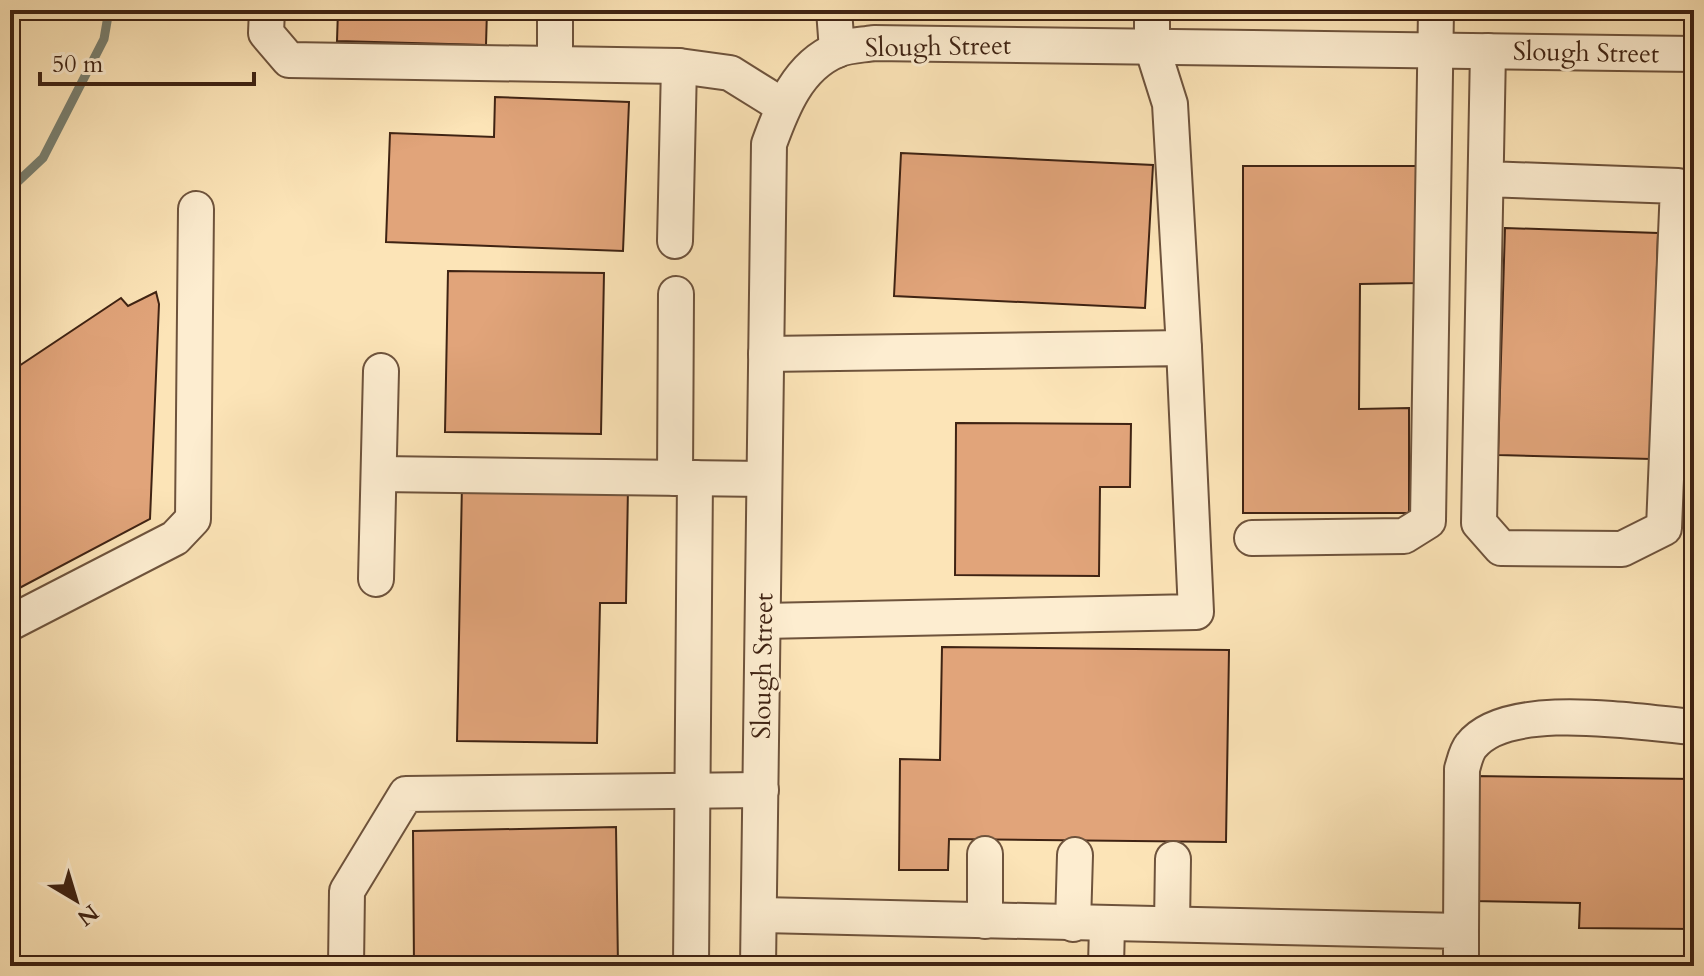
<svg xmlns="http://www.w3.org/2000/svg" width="1704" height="976" viewBox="0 0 1704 976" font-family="Cardo,serif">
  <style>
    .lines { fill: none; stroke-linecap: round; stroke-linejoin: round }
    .stream { stroke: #798071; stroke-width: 9 }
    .building { fill: #e1a47a; stroke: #3f2313; stroke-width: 2 }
    .minor-casing { stroke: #6e533c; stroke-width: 38 }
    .minor { stroke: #fdedd0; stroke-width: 34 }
    .labels { text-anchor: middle; stroke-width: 6; stroke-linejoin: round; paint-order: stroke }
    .street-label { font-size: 26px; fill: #3f2313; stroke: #fdedd0 }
  </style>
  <rect width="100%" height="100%" fill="#fce4b7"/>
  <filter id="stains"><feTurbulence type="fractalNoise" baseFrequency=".0025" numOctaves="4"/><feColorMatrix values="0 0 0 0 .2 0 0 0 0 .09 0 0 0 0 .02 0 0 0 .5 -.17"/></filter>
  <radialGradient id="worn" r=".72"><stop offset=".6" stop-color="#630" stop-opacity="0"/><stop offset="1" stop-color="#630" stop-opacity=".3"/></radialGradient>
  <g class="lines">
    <polyline class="stream" points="10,189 43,158 104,39 109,10"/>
  </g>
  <g class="building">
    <polygon points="338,10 487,10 486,45 337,41"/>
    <polygon points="495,97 629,102 623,251 386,242 390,133 494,137"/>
    <polygon points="901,153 1153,165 1145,308 894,296"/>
    <polygon points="1243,166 1420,166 1420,283 1360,284 1359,409 1409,408 1409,513 1243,513"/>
    <polygon points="1505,228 1658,233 1651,459 1498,455"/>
    <polygon points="448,271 604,273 601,434 445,432"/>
    <polygon points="156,292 159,304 150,519 10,593 10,372 121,298 128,306"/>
    <polygon points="956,423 1131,424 1130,487 1100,487 1099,576 955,575"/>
    <polygon points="462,483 628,487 626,603 600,603 597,743 457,741"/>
    <polygon points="942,647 1229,650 1226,842 949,839 948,870 899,870 900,759 940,760"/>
    <polygon points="1474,776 1694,779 1694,929 1579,928 1580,903 1472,901"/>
    <polygon points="616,827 618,966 414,966 413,831"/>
  </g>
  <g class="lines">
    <g class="minor-casing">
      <g id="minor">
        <polyline points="267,10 266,33 289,60 679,66 730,73 783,106"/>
        <polyline points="834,10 837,50"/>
        <polyline points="1152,10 1152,47 1170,104 1184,348"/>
        <polyline points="555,62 555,10"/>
        <polyline points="1486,179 1678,186 1664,528 1622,549 1501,548 1479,523 1488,51"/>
        <polyline points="675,241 679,66"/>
        <polyline points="380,474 764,479"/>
        <polyline points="675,478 676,294"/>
        <polyline points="1252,538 1404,536 1428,521 1436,10"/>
        <polyline points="376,579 381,371"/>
        <polyline points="763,621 1196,612 1184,348 766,354"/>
        <polyline points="10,623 175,538 193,519 196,209"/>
        <polyline points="759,915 1461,931 1461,966"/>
        <polyline points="985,921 985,854"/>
        <polyline points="1073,924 1075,855"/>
        <polyline points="1172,924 1173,859"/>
        <path d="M 1461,931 L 1462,769 C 1464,763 1466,752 1471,746 C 1507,699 1641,723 1694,727"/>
        <polyline points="346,966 347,891 406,794 761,790"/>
        <polyline points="691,966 695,478"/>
        <path d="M 758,966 L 769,144 C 782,108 798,66 837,50 C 848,45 863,45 874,43 L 1694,54"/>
        <polyline points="1106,966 1107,925"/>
      </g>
    </g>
    <use href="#minor" class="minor"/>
  </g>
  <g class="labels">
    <g class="street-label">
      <text transform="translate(938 46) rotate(-1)" y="9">Slough Street</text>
      <text transform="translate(1586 52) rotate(1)" y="9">Slough Street</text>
      <text transform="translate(762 666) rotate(-89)" y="9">Slough Street</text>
    </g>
  </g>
  <rect width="1704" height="976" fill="none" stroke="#fce4b7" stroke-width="40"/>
  <rect x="12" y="12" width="1680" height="952" fill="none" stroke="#3f2313" stroke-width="4"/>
  <rect x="20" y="20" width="1664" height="936" fill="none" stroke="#3f2313" stroke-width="2"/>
  <g transform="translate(76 900) rotate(142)" stroke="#fdedd0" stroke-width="6" paint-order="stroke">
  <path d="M0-6L14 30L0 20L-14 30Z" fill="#3f2313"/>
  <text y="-12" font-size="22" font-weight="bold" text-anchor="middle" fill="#3f2313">N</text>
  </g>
  <path d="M40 72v12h214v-12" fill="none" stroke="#3f2313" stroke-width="4"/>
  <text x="52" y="72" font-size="24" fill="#3f2313" stroke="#fdedd0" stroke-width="6" paint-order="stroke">50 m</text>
  <rect width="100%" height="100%" filter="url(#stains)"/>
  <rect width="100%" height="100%" fill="url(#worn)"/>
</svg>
